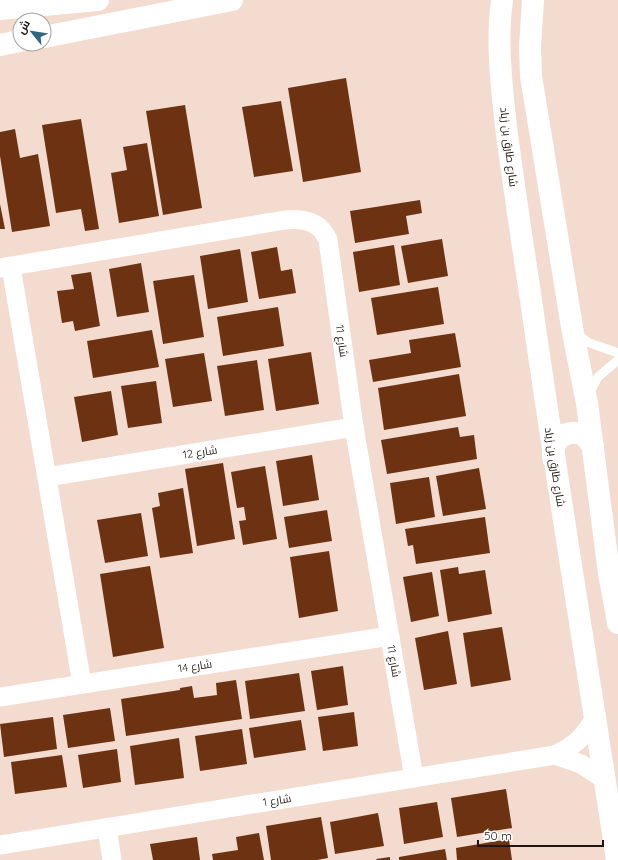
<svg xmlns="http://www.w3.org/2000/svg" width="618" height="860" viewBox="0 0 618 860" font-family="Quicksand,Cairo,sans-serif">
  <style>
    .building { fill: #6d3212 }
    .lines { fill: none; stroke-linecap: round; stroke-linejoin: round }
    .service { stroke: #fff; stroke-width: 9 }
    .minor { stroke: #fff; stroke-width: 19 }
    .secondary { stroke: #fff; stroke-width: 22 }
    .motorway { stroke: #fff; stroke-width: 22 }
    .labels { text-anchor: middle; stroke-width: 4; stroke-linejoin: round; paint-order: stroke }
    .street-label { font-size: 11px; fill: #1f1612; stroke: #fff }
  </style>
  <rect width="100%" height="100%" fill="#f3dbcf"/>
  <g class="building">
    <polygon points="346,78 361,172 303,182 288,88"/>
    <polygon points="281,101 293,171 254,177 242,107"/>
    <polygon points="185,105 202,208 163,215 146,111"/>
    <polygon points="81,119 99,229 85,231 81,209 56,213 42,125"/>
    <polygon points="15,129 20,158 38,154 50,226 12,232 0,156 0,132"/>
    <polygon points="147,143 159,216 119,223 111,173 127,170 123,147"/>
    <polygon points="420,200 422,213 406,216 409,234 355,243 350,211"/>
    <polygon points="0,204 5,229 0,229"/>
    <polygon points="442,239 448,276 408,283 401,246"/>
    <polygon points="394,245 400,285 359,292 353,252"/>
    <polygon points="277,247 281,271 292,269 296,293 259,299 251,252"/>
    <polygon points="240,249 248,302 208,309 200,256"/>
    <polygon points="141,263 149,312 117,317 109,269"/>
    <polygon points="91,272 100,326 75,331 73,321 62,323 57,291 74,289 71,275"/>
    <polygon points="194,275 204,337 163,344 153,281"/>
    <polygon points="438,287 444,324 377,335 371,298"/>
    <polygon points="278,307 284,346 223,356 217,317"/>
    <polygon points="152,330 159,367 93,378 87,341"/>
    <polygon points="455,333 461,367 373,382 369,360 411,353 409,340"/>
    <polygon points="311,352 319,404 276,411 268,359"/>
    <polygon points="204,353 212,401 173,407 165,359"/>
    <polygon points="257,360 264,410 225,416 217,366"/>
    <polygon points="459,374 466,416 384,430 378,388"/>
    <polygon points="156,381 162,423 128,428 121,386"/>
    <polygon points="111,391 118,435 82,442 74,397"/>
    <polygon points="458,427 460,437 474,435 477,459 387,474 381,440"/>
    <polygon points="312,455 319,500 283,506 276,461"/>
    <polygon points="223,463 235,539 197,546 185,469"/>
    <polygon points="265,466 277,539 243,545 239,521 246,520 244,507 237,508 231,472"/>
    <polygon points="479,468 486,509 443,516 436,476"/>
    <polygon points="429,477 435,517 396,524 390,483"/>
    <polygon points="183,488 193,553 160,558 152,508 160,506 158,493"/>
    <polygon points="327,510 332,541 289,548 284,517"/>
    <polygon points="141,513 148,556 105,563 97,520"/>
    <polygon points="485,517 490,553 416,564 413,545 408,546 405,529"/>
    <polygon points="329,551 338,611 299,618 290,557"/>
    <polygon points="150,566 164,648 113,657 100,574"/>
    <polygon points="458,567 459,574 485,570 492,614 448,622 440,570"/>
    <polygon points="432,572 439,616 411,622 403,577"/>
    <polygon points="502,627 511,680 471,687 463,633"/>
    <polygon points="448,631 457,684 424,690 415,638"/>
    <polygon points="343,666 348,705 317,710 311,671"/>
    <polygon points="299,673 305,711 250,719 245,681"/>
    <polygon points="236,680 242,719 126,736 121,699 180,690 180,688 192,686 194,698 217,695 216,683"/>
    <polygon points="110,708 115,741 68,748 63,715"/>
    <polygon points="354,712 358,746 323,751 318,717"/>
    <polygon points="53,717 57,749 4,757 0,724"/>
    <polygon points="301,720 306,750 254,758 249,728"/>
    <polygon points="242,729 247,764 200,771 195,736"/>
    <polygon points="179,738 184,778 135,785 130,746"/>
    <polygon points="117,749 121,782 83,788 78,755"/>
    <polygon points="62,755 67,787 15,794 11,762"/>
    <polygon points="506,789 512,828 457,837 451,798"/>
    <polygon points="437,802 443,837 404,844 399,808"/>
    <polygon points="378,813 384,846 335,854 330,822"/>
    <polygon points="321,817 328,858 317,860 271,860 266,826"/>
    <polygon points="259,833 264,860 213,860 212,854 238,850 236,837"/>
    <polygon points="197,837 200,860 153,860 150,844"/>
    <polygon points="509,839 512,860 457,860 456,848"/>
    <polygon points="445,849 447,860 399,860 399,857"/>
    <polygon points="390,857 390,860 377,860 376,859"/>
  </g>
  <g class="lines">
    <g class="service">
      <polyline points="576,334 590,343 618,353"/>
      <polyline points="589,394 598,377 618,360"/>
    </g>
    <g class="minor">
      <polyline points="11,267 82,684"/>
      <path d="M 0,268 L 285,220 C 303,218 320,221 328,240 L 354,427 L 414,778"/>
      <polyline points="47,477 354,427"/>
      <polyline points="0,697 390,636"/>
      <polyline points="555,755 581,764 604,779"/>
      <polyline points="107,828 112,860"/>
      <path d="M 0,845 L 555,755 C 575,746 586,735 596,715"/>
    </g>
    <g class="secondary">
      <path d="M 502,0 C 496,45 502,90 507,135 C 514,185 521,236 529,286 C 556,478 588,669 617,860"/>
      <polyline points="533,0 530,47 531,76 573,333 587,403 609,573 618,623"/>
      <path d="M 553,458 C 551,439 567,428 584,435 L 593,446"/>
    </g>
    <g class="motorway">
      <polyline points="0,9 98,0"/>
      <polyline points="44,37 232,0"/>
      <polyline points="0,45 20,41"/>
    </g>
  </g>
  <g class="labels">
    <g class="street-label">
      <text transform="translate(509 147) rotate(83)" y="4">شارع طارق بن زياد</text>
      <text transform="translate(342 341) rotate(82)" y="4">شارع 11</text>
      <text transform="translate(200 452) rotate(-9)" y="4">شارع 12</text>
      <text transform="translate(555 467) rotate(81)" y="4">شارع طارق بن زياد</text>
      <text transform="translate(394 661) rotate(80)" y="4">شارع 11</text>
      <text transform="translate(195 666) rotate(-9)" y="4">شارع 14</text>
      <text transform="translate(277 800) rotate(-9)" y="4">شارع 1</text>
    </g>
  </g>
  <g transform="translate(32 32) rotate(300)"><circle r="19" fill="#ffffff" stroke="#a5a2a0"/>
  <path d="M0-3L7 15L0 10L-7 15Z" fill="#2d6780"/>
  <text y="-6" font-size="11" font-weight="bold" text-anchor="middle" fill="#1f1612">ش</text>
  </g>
  <path d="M478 840v6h125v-6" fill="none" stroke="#1f1612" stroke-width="2"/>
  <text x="484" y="840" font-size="12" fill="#1f1612" stroke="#ffffff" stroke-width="3" paint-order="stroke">50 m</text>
</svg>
